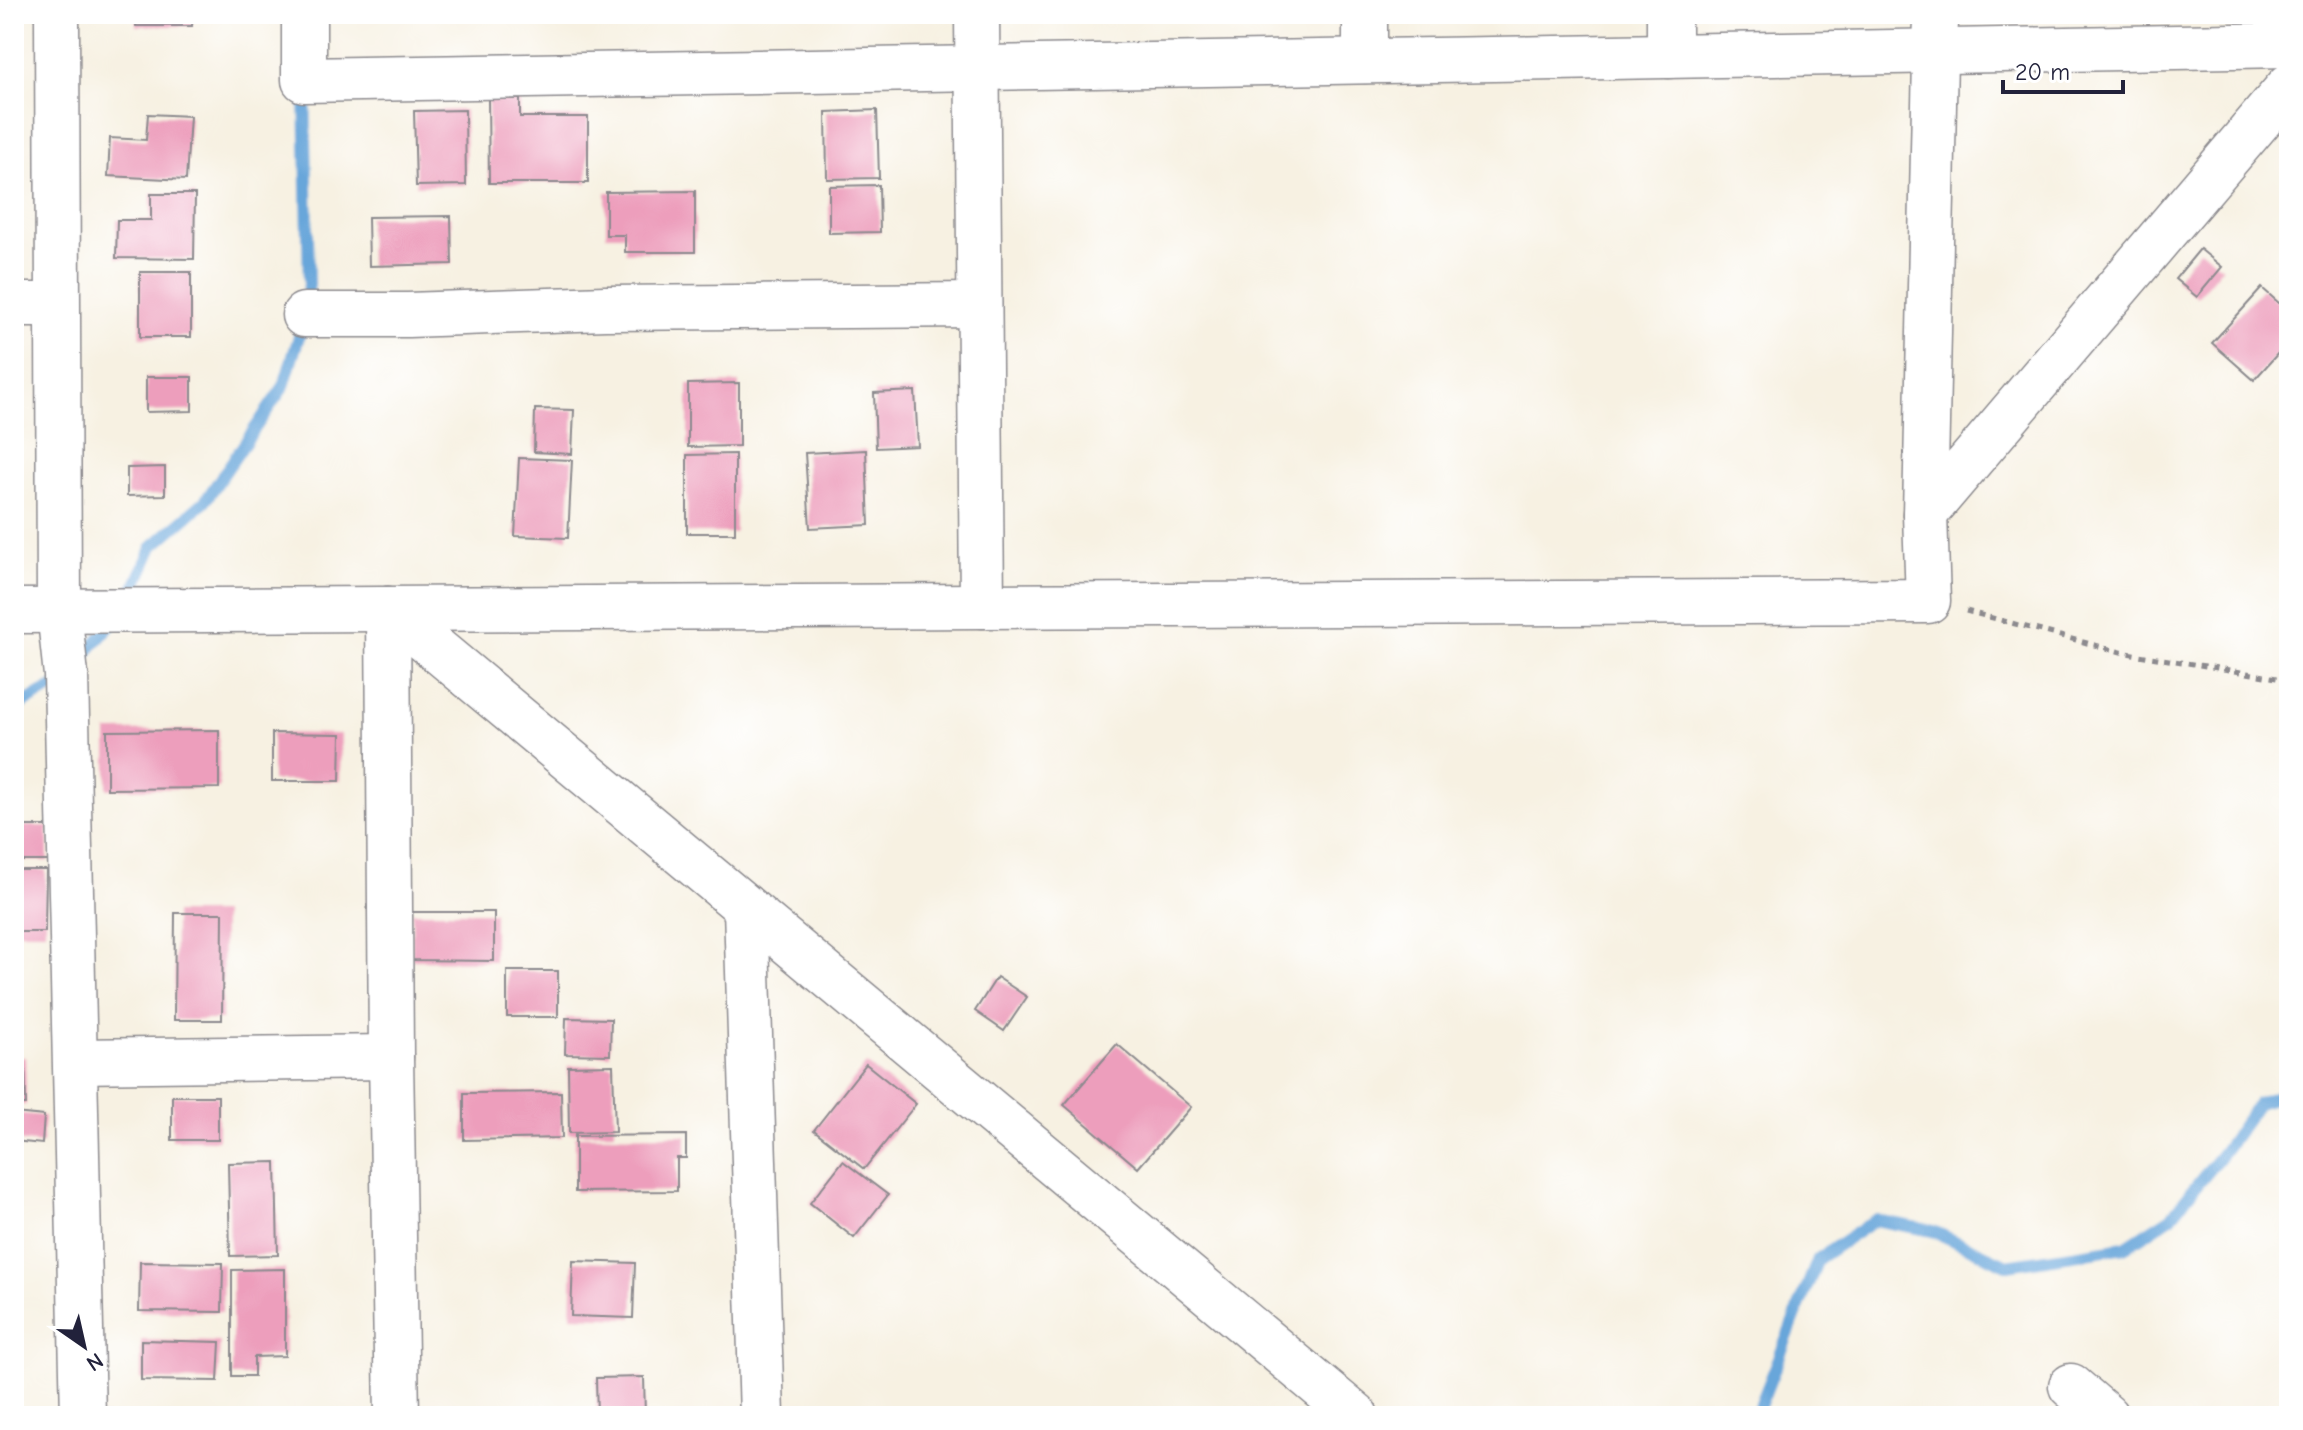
<svg xmlns="http://www.w3.org/2000/svg" width="2303" height="1430" viewBox="0 0 2303 1430" font-family="'Comic Neue',sans-serif">
  <style>
    .lines { fill: none; stroke-linecap: round; stroke-linejoin: round }
    .stream { stroke: #68a6da; stroke-width: 12 }
    .building { fill: #ed9ebc }
    .minor-casing { stroke: #8c8a8e; stroke-width: 47 }
    .path { stroke: #8c8a8e; stroke-width: 5; stroke-dasharray: 6 6; stroke-linecap: butt }
    .minor { stroke: #fff; stroke-width: 44 }
  </style>
  <rect width="100%" height="100%" fill="#fff"/>
  <filter id="ink" filterUnits="userSpaceOnUse"><feTurbulence type="fractalNoise" baseFrequency=".0125" numOctaves="2"/><feDisplacementMap in="SourceGraphic" scale="16" xChannelSelector="R" yChannelSelector="G"/><feConvolveMatrix kernelMatrix="1 2 1 2 8 2 1 2 1" color-interpolation-filters="sRGB"/></filter>
  <filter id="wash" filterUnits="userSpaceOnUse"><feTurbulence type="fractalNoise" baseFrequency=".006" numOctaves="4" result="noise"/><feDisplacementMap in="SourceGraphic" scale="32" xChannelSelector="R" yChannelSelector="G"/><feGaussianBlur stdDeviation="1.8" result="paint"/><feColorMatrix in="noise" values="0 0 0 0 0 0 0 0 0 0 0 0 0 0 0 0 0 1.4 0 .05"/><feComposite in="paint" operator="in"/></filter>
  <g filter="url(#wash)">
    <rect width="100%" height="100%" fill="#f7f1e2"/>
    <g class="lines">
      <g class="stream">
        <polyline points="128,603 153,546 205,501 284,386 300,333 309,285 305,87"/>
        <polyline points="76,664 115,621"/>
        <polyline points="14,708 59,684"/>
        <polyline points="1756,1416 1818,1259 1875,1220 1933,1231 2007,1265 2125,1247 2171,1217 2224,1151 2258,1103 2289,1092"/>
      </g>
    </g>
    <g id="blocks">
      <g class="building">
        <polygon points="136,14 193,14 192,26 136,26"/>
        <polygon points="488,99 520,99 520,117 588,117 588,183 489,183"/>
        <polygon points="465,110 466,185 416,186 414,111"/>
        <polygon points="877,110 879,178 827,179 826,112"/>
        <polygon points="148,114 190,116 186,180 108,176 110,138 146,140"/>
        <polygon points="879,185 880,232 829,233 829,186"/>
        <polygon points="695,191 695,252 625,252 625,235 606,235 606,192"/>
        <polygon points="151,194 195,194 194,259 116,258 117,220 151,220"/>
        <polygon points="451,216 452,264 369,266 368,217"/>
        <polygon points="2200,249 2222,267 2197,297 2175,279"/>
        <rect x="140" y="272" width="51" height="65"/>
        <polygon points="2262,288 2289,312 2289,341 2254,380 2212,343"/>
        <polygon points="146,377 192,377 192,411 146,412"/>
        <polygon points="739,383 739,446 688,447 688,384"/>
        <polygon points="915,391 918,446 876,448 874,393"/>
        <polygon points="535,409 574,410 572,454 534,452"/>
        <polygon points="866,450 869,525 810,528 805,453"/>
        <polygon points="735,454 735,533 687,533 687,455"/>
        <polygon points="519,458 572,460 568,538 515,536"/>
        <polygon points="165,467 165,495 127,496 127,468"/>
        <polygon points="219,730 219,788 107,789 107,731"/>
        <polygon points="272,733 341,734 340,781 272,781"/>
        <rect x="14" y="826" width="34" height="35"/>
        <polygon points="14,870 46,870 45,932 14,932"/>
        <polygon points="412,912 494,912 494,961 412,960"/>
        <polygon points="175,913 223,913 222,1020 174,1020"/>
        <rect x="507" y="971" width="51" height="46"/>
        <polygon points="997,977 1027,997 1004,1031 975,1011"/>
        <polygon points="566,1018 611,1019 610,1055 565,1054"/>
        <polygon points="1117,1044 1191,1107 1138,1168 1064,1105"/>
        <polygon points="14,1057 25,1057 26,1105 14,1105"/>
        <polygon points="866,1064 916,1104 864,1169 814,1130"/>
        <polygon points="613,1065 615,1132 569,1133 568,1066"/>
        <polygon points="561,1092 562,1138 464,1140 464,1093"/>
        <rect x="172" y="1096" width="46" height="44"/>
        <polygon points="14,1113 44,1116 42,1144 14,1141"/>
        <polygon points="686,1135 686,1158 677,1158 677,1191 575,1192 575,1136"/>
        <polygon points="843,1161 888,1195 854,1238 810,1203"/>
        <polygon points="276,1162 278,1255 230,1256 228,1163"/>
        <polygon points="573,1261 635,1263 633,1318 571,1316"/>
        <polygon points="140,1262 223,1263 222,1312 139,1311"/>
        <polygon points="285,1269 285,1356 254,1357 254,1376 232,1376 232,1270"/>
        <polygon points="141,1340 220,1342 218,1381 141,1380"/>
        <polygon points="644,1377 645,1416 597,1416 596,1378"/>
      </g>
    </g>
  </g>
  <g filter="url(#ink)">
    <use href="#blocks" fill-opacity="0" stroke="#8c8a8e" stroke-width="2"/>
    <g class="lines">
      <g class="minor-casing">
        <g id="minor">
          <polyline points="57,14 59,611 66,675 83,1416"/>
          <polyline points="304,14 304,80 2289,45"/>
          <polyline points="977,14 982,606"/>
          <polyline points="1669,14 1669,56"/>
          <polyline points="1365,61 1365,14"/>
          <polyline points="14,305 57,305"/>
          <polyline points="304,315 408,315 605,308 979,305"/>
          <polyline points="1925,514 2289,86"/>
          <polyline points="388,609 1356,1416"/>
          <polyline points="388,609 391,1057 397,1416"/>
          <polyline points="14,611 1928,601 1925,514 1936,14"/>
          <polyline points="746,908 762,1416"/>
          <polyline points="76,1061 391,1057"/>
          <polyline points="2071,1386 2106,1416"/>
        </g>
      </g>
      <polyline class="path" points="1966,611 2121,652 2289,680"/>
      <use href="#minor" class="minor"/>
    </g>
  </g>
  <rect width="2303" height="1430" fill="none" stroke="#fff" stroke-width="48"/>
  <g transform="translate(84 1346) rotate(146)" stroke="#ffffff" stroke-width="6" paint-order="stroke">
  <path d="M0-6L14 30L0 20L-14 30Z" fill="#22223b"/>
  <text y="-12" font-size="22" font-weight="bold" text-anchor="middle" fill="#22223b">N</text>
  </g>
  <path d="M2003 80v12h120v-12" fill="none" stroke="#22223b" stroke-width="4"/>
  <text x="2015" y="80" font-size="24" fill="#22223b" stroke="#ffffff" stroke-width="6" paint-order="stroke">20 m</text>
</svg>
